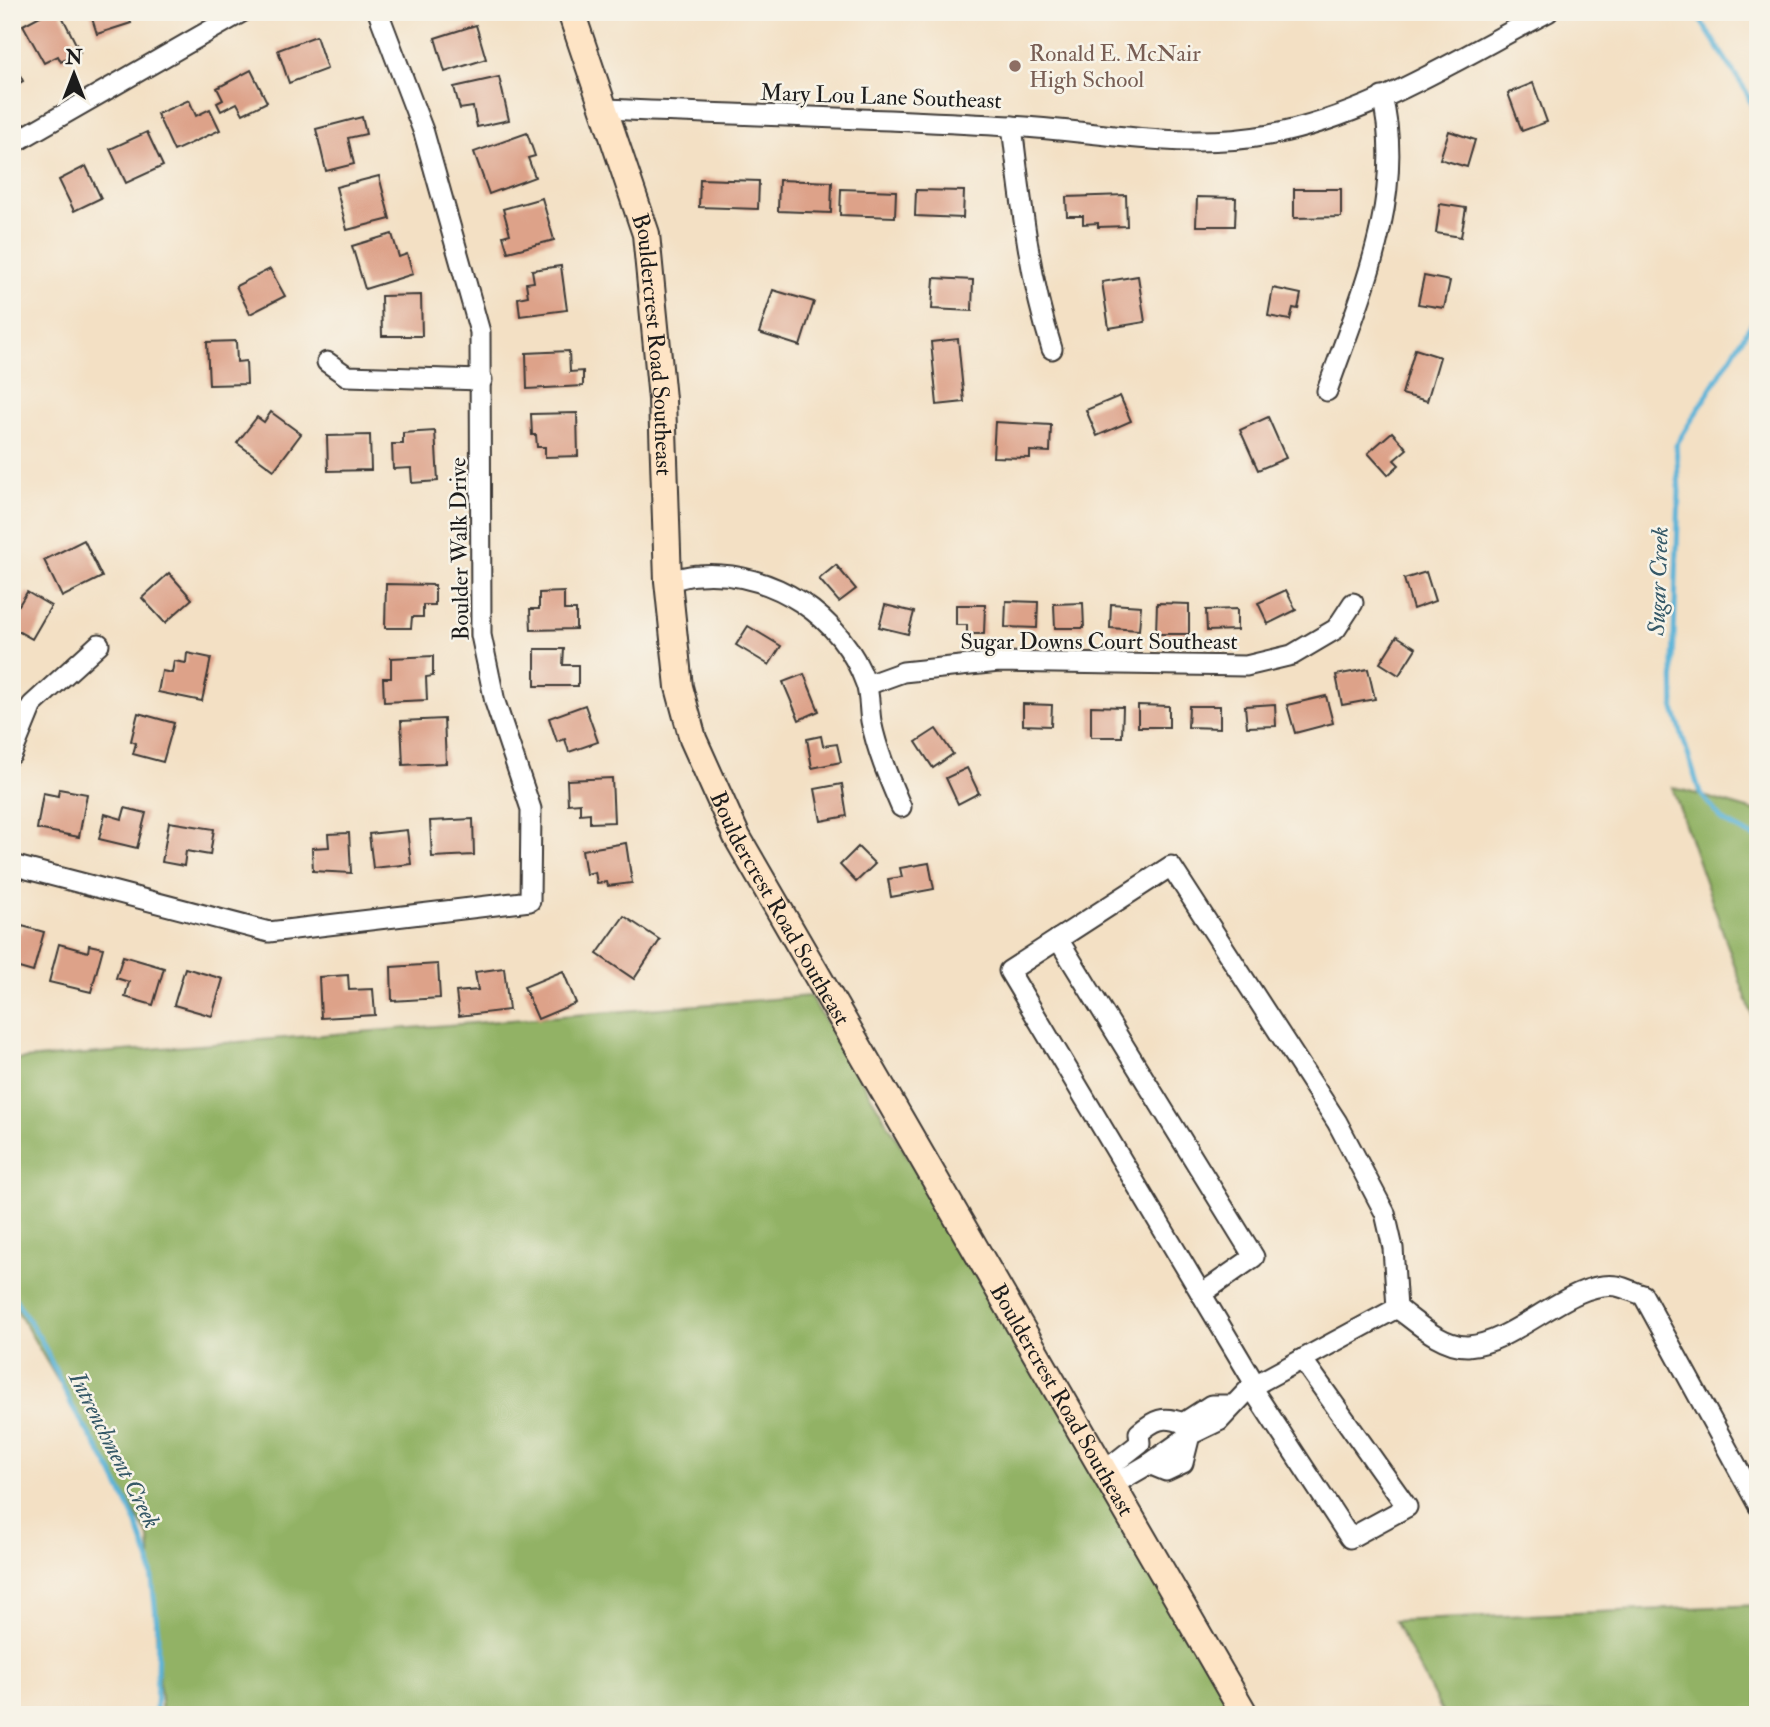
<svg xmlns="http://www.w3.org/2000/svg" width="1770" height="1727" viewBox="0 0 1770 1727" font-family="'IM FELL Double Pica',serif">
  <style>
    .forest { fill: #92b265; stroke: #576740; stroke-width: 2 }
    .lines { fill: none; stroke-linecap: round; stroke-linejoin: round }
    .stream { stroke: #5ab3d8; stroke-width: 5 }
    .building { fill: #dda289 }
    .street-casing { stroke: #3c3935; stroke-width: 23 }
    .secondary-casing { stroke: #3c3935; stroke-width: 30 }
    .street { stroke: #fff; stroke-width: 19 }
    .secondary { stroke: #fee4c5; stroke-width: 26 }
    .education-dot { fill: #8d6e63; stroke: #f7f3e8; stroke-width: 2.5 }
    .labels { text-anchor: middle; stroke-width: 5; stroke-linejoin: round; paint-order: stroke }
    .education-label { font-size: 23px; fill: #785e54; stroke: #f7f3e8; text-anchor: start }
    .street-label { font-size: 23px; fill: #1c1c1c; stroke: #f7f3e8 }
    .water-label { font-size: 24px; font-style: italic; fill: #355867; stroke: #f7f3e8 }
  </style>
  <rect width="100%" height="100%" fill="#f7f3e8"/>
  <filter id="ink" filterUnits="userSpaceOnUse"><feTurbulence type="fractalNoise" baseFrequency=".0143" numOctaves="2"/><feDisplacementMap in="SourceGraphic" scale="14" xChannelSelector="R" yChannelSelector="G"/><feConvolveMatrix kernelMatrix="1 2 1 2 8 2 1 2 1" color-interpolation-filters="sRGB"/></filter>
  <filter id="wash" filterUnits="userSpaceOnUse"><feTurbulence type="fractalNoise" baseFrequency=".00686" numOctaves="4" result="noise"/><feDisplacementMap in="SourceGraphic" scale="28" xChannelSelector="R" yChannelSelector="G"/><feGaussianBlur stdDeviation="1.57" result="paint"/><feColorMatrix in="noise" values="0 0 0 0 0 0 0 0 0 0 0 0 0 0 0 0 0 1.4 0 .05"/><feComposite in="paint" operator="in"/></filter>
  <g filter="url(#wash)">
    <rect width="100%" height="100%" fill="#f3e0c4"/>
    <g class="forest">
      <polygon points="1672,787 1758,812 1758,1032"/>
      <polygon points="810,996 1247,1715 162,1715 149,1537 12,1302 12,1060"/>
      <polygon points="1758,1605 1758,1715 1444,1715 1394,1621"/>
    </g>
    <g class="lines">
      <g class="stream">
        <polyline points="1695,12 1746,91 1758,121"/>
        <polyline points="1758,313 1676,445 1679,492 1673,664 1674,709 1700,793 1723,821 1758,839"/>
        <polyline points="12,1294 41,1340 72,1406 111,1470 136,1522 150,1562 158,1633 156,1715"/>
      </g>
    </g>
    <g id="blocks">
      <g class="building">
        <polygon points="41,12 60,12 80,52 61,62 58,56 44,63 23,25 42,15"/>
        <polygon points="90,12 127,12 131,23 97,34"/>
        <polygon points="476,25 486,59 445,72 435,38"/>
        <polygon points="316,36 327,69 289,83 278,50"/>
        <polygon points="12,59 23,81 12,87"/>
        <polygon points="251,70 267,102 243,114 237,103 221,111 217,103 223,100 217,88"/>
        <polygon points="499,77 509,120 477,127 473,107 460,109 454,87"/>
        <polygon points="1533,83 1547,122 1522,131 1508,93"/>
        <polygon points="189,100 196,116 210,109 220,130 174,151 157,114"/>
        <polygon points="362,117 366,134 348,138 354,164 326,171 316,129"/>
        <polygon points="1449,131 1475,140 1467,167 1440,159"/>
        <polygon points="147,132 163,166 126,183 110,149"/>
        <polygon points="527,133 535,156 528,158 535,177 489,194 474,152"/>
        <polygon points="86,166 101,198 74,211 59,180"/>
        <polygon points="379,176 390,219 347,230 336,187"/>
        <polygon points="700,179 759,181 758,209 699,207"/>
        <polygon points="779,180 832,182 831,213 778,211"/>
        <polygon points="841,189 896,191 895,217 840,215"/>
        <polygon points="1294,189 1341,189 1341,217 1294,218"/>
        <polygon points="916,190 964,191 963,218 915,216"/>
        <polygon points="1126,195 1127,226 1098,227 1098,223 1083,224 1083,216 1067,216 1066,197"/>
        <polygon points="1197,197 1236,198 1235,226 1196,226"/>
        <polygon points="542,198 554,240 508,252 503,236 510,234 503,209"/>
        <polygon points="1440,204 1466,208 1461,237 1436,233"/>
        <polygon points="392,234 399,257 407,254 413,274 365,289 352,246"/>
        <polygon points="561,266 567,310 520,316 518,298 528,296 526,283 534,282 532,270"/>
        <polygon points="270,269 285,296 250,314 236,286"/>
        <polygon points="1138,276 1145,322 1109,328 1102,282"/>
        <polygon points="1424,276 1450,281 1444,308 1418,304"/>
        <polygon points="934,278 973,280 972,311 932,309"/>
        <polygon points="1273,288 1301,294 1298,309 1293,308 1290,320 1268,316"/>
        <polygon points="773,290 814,302 800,346 759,333"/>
        <polygon points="421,295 422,336 382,336 381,296"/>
        <polygon points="958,339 964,402 937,405 931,342"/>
        <polygon points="236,341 237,362 246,361 247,384 209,385 207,342"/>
        <polygon points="1415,349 1440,357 1427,401 1402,394"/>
        <polygon points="569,351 570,372 583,371 583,386 527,389 526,353"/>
        <polygon points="1120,396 1131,421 1097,436 1086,410"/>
        <polygon points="271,412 301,434 274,470 237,443 257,417 264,422"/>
        <polygon points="577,413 578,456 545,457 545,447 537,447 536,435 532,435 531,414"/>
        <polygon points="1268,417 1286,458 1258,470 1240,430"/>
        <polygon points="995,422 1051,425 1050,452 1030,451 1030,458 993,457"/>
        <polygon points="435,431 438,481 412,483 411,468 393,469 392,444 403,444 403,433"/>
        <polygon points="1392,432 1407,449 1394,460 1399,465 1388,475 1368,453"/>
        <polygon points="370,435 371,470 328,471 327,436"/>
        <polygon points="84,540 102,577 62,597 44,560"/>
        <polygon points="836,565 856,589 839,602 819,579"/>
        <polygon points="1426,572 1435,601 1413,609 1404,579"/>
        <polygon points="169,573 192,599 165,623 142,598"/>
        <polygon points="386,584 435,585 435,605 423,605 423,617 412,617 411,628 385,628"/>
        <polygon points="1286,590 1296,610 1268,624 1258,603"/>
        <polygon points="27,592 51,606 32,639 12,628 12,602 19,605"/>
        <polygon points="564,592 564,610 576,610 576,629 531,630 530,609 539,609 539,593"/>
        <polygon points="1006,601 1038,602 1037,628 1005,627"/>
        <polygon points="1083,603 1084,628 1055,628 1054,604"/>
        <polygon points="1157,603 1189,604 1189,634 1156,634"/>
        <polygon points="1111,604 1141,606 1139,630 1110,628"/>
        <polygon points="885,605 914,612 908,634 879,627"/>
        <polygon points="956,605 985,605 984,634 967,634 967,625 956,625"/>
        <polygon points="1237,609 1237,630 1207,631 1206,610"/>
        <polygon points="748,626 781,646 769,665 736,645"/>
        <polygon points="1397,636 1416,648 1399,675 1380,663"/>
        <polygon points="535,649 564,649 563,665 578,665 578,686 535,686"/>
        <polygon points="187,653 211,658 202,701 158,692 162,671 172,673 174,661 186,663"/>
        <polygon points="433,656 433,676 426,677 427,700 384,702 383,678 391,678 391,658"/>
        <polygon points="1368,669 1375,699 1342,705 1336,675"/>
        <polygon points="804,674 819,711 799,720 783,682"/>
        <polygon points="1326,696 1333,723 1295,733 1287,705"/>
        <polygon points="1023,704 1052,705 1051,726 1023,725"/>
        <polygon points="1275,704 1276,726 1247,727 1245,706"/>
        <polygon points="585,705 598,742 569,752 565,739 557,742 549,718"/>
        <polygon points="1138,705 1169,706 1169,727 1138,727"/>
        <polygon points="1091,706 1123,707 1122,737 1091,737"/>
        <polygon points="1189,706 1220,706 1220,728 1188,727"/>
        <polygon points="138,713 174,723 163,762 133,754 136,743 131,741"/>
        <polygon points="444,719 446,763 403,765 401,721"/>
        <polygon points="936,729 953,754 933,768 916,742"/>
        <polygon points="821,736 823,746 837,744 841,762 812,768 807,739"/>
        <polygon points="967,768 979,793 958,804 946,778"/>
        <polygon points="612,778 614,822 590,823 590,813 580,814 580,803 568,804 567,780"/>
        <polygon points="842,784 847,816 821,821 815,789"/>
        <polygon points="59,789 87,794 79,837 37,829 43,793 58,796"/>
        <polygon points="125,808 146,813 137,848 99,839 105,814 122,819"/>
        <polygon points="473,819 474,855 432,857 430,821"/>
        <polygon points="169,822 214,829 210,855 186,851 184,866 162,862"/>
        <polygon points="407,830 411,864 373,868 369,834"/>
        <polygon points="349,833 351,873 313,871 312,848 329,847 328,834"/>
        <polygon points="626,843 632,883 608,886 607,882 597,883 595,872 586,874 582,850"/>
        <polygon points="858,847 875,864 856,882 840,865"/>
        <polygon points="929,863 934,889 891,897 888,879 902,877 900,868"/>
        <polygon points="624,916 660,940 634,979 597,954"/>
        <polygon points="22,926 44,932 33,972 12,966 12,930 20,933"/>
        <polygon points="59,944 88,952 89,945 103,948 91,992 49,982"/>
        <polygon points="123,956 164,968 153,1005 125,997 129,982 116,978"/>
        <polygon points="438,964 440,998 392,1001 391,967"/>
        <polygon points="185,968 223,979 212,1016 174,1005"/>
        <polygon points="504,968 509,1010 459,1016 456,992 478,990 475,972"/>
        <polygon points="563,971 576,1003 538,1019 524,987"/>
        <polygon points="348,975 349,990 373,989 375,1015 321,1018 319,977"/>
      </g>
    </g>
  </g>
  <g filter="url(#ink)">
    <use href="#blocks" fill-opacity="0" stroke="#3c3935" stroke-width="2"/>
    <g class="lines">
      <g class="street-casing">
        <g id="street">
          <path d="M 605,109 C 740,115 876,118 1011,126 C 1099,131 1180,151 1269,135 C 1368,117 1459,58 1548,12"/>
          <path d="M 1012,126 C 1021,201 1029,277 1052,349"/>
          <polyline points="12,144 242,12"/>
          <polyline points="327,362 347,376 482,380"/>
          <path d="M 1327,391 C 1359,300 1407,195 1382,97"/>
          <path d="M 668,581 C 678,579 689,575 699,575 C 772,570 842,616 866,684 C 870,696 869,709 871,721 C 877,751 889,779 901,807"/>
          <polyline points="867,685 903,672 999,662 1246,666 1292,655 1336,629 1353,603"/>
          <polyline points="12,754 32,705 99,644"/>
          <polyline points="12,865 269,932 530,901 531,809 495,702 481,635 480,332 424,133 378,12"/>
          <polyline points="1058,939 1254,1257 1201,1294"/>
          <path d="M 1397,1308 C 1416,1322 1442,1347 1468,1346 C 1517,1343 1571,1279 1617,1286 C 1625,1288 1634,1292 1643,1295 L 1758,1505"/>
          <polyline points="1255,1384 1009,971 1171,866 1337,1122 1385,1213 1393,1248 1397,1308"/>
          <polyline points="1251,1387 1350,1538 1407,1507 1302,1359"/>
          <polyline points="1149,1464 1190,1435 1186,1428"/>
          <path d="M 1103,1472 L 1140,1443 L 1139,1433 C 1154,1420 1164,1415 1183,1423 L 1211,1405 L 1230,1405"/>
          <polyline points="1111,1486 1149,1464 1166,1471 1183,1463 1190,1435 1219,1421 1251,1387 1397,1308"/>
        </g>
      </g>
      <g class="secondary-casing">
        <g id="secondary">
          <path id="s1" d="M 571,12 L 646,234 L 662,399 L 668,581 L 679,687 L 693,739 L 737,837 L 1245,1715"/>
        </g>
      </g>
      <use href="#street" class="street"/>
      <use href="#secondary" class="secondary"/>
    </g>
  </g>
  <circle class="education-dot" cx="1015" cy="66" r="7"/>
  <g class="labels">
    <g class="education-label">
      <text x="1029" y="61">Ronald E. McNair<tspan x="1029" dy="26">High School</tspan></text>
    </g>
    <g class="street-label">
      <text transform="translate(881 96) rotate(2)" y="8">Mary Lou Lane Southeast</text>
      <text dy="8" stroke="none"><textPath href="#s1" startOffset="345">Bouldercrest Road Southeast</textPath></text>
      <text transform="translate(459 549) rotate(-91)" y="8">Boulder Walk Drive</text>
      <text x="1099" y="649">Sugar Downs Court Southeast</text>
      <text dy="8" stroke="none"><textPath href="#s1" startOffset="933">Bouldercrest Road Southeast</textPath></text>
      <text dy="8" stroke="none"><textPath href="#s1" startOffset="1500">Bouldercrest Road Southeast</textPath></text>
    </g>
    <g class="water-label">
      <text transform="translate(1658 581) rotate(-88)" y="8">Sugar Creek</text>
      <text transform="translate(115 1450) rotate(63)" y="8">Intrenchment Creek</text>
    </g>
  </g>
  <rect width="1770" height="1727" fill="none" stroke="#f7f3e8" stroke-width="42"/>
  <g transform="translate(74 74)" stroke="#f7f3e8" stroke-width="5" paint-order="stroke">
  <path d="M0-5L12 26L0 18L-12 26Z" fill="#1c1c1c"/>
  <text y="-10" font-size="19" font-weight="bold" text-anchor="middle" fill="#1c1c1c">N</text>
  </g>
</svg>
